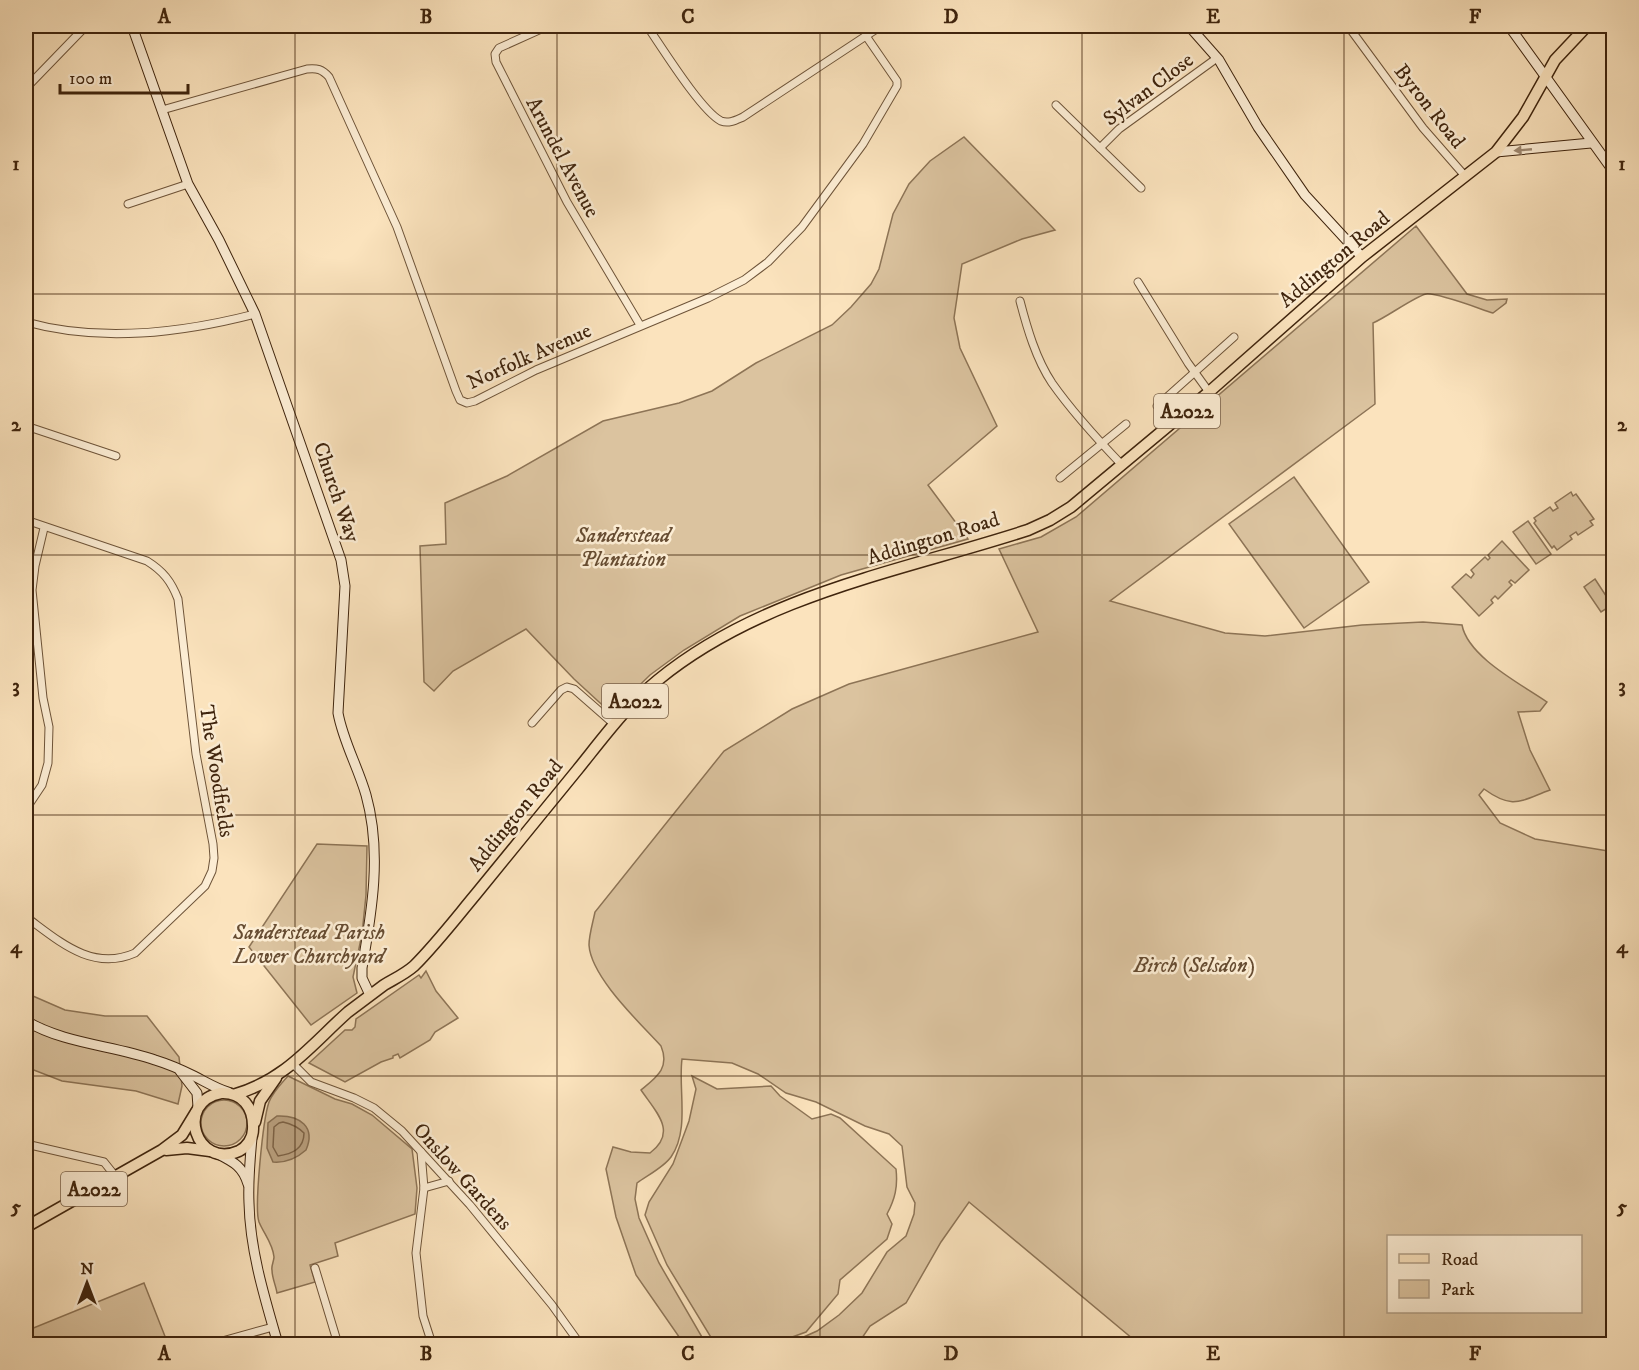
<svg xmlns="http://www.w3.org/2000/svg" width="1639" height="1370" viewBox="0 0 1639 1370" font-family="'IM FELL DW Pica',serif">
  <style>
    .green { fill: #dbc39f; stroke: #8d7456; stroke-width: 1.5; fill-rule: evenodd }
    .water { fill: #bba281; stroke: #897053; stroke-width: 1.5 }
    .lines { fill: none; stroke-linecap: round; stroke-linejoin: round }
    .shore { stroke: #7d6347; stroke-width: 1.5 }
    .street-casing { stroke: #6e5439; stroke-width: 9 }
    .secondary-casing { stroke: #3f240d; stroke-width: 11 }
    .primary-casing { stroke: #3f240d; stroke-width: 13 }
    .street { stroke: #fcedd4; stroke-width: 7 }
    .secondary { stroke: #fcedd4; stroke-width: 9 }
    .primary { stroke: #fbe3bd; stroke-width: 10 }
    .oneway { fill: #9e8870 }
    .grid { fill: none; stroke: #3f240d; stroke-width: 1.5; stroke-opacity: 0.55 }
    .labels { text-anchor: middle; stroke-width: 5; stroke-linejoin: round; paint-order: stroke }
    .shield { fill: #fcedd4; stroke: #786049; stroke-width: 1.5 }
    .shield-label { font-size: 20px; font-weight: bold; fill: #3f240d }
    .street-label { font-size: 21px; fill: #3f240d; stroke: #fcedd4 }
    .park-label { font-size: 21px; font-style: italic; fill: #664c32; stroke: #fcedd4 }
    .neatline { fill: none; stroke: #3f240d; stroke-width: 2 }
    .grid-label { font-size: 20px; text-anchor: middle; font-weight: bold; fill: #3f240d }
  </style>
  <rect width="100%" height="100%" fill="#fbe3bd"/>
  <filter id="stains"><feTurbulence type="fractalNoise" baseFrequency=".00333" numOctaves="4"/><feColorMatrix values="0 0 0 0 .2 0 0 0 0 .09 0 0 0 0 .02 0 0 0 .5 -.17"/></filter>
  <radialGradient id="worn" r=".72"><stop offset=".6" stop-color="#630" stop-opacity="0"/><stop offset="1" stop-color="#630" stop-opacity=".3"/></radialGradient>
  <g class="green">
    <polygon points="964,137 1055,230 1022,239 962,264 954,318 960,348 997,426 928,485 968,539 841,575 740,616 684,650 650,675 611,713 574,679 526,629 453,671 434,691 424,682 420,546 446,544 445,503 507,476 603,421 679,403 712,391 756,363 832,325 851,307 871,284 879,269 893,214 909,184 930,161"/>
    <path d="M 1416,226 L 1467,294 L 1487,300 L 1507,299 L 1506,303 L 1493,313 C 1480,309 1436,292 1426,294 C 1414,297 1387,317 1373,323 L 1375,404 L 1110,601 L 1225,633 L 1265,636 L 1362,625 L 1423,622 L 1462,625 C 1468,657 1521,684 1547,702 L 1540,711 L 1518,712 L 1530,750 L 1550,790 C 1520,801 1513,810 1484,789 L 1479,795 L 1500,823 L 1535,839 L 1608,851 L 1613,849 L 1613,1344 L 1139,1344 L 969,1202 L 941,1242 L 906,1303 L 870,1326 L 858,1344 L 788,1344 L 817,1331 L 839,1315 L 862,1293 L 887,1252 L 906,1236 L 914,1214 L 915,1203 L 907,1187 L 902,1146 L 889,1134 L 865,1126 L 816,1102 L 786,1093 L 758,1074 L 732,1063 L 682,1059 C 678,1089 690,1130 671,1157 C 664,1167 648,1175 637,1183 L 635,1199 L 639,1218 L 659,1263 L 706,1344 L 684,1344 L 636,1275 L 616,1217 L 606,1169 L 613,1147 L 631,1152 L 650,1153 C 678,1132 656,1112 641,1090 C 657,1077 670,1068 661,1046 C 639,1022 591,977 589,945 C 589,935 593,922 595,912 L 724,751 L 792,709 L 849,684 L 1038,632 L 999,549 L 1041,537 L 1076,517 ZM 1388,1236 L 1580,1236 L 1580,1312 L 1388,1312 Z"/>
    <polygon points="1294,477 1369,582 1304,628 1229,524"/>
    <polygon points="1571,492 1573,496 1576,494 1594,519 1590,521 1593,525 1578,535 1576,532 1570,536 1572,539 1557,550 1554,546 1552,548 1534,523 1536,521 1534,518 1550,507 1553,511 1558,508 1555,503"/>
    <polygon points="1528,521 1551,554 1536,564 1513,532"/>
    <polygon points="1502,541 1529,570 1515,583 1511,580 1509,582 1512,585 1498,599 1495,596 1491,600 1493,603 1479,616 1452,587 1466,574 1471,578 1474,574 1471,570 1485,557 1488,560 1490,558 1488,555"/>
    <polygon points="1595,579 1612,605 1601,612 1584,587"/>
    <polygon points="317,844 367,846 366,895 362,934 353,977 357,993 311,1025 249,947"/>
    <polygon points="426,971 436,991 458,1018 435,1032 430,1040 400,1058 398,1054 393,1056 393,1058 381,1062 345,1082 309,1063 345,1030 352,1030 355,1027 356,1019 419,975 421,978"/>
    <polygon points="26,993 65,1010 105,1016 147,1016 179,1057 182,1086 178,1104 136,1091 62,1081 26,1067"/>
    <path d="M 288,1076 L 335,1099 L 352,1104 L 372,1115 L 412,1149 L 417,1188 L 415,1214 L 335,1243 L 338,1256 L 310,1265 L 315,1282 L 277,1293 C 276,1286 272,1278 272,1270 C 271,1266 274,1261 274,1257 C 273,1244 264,1234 259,1222 C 254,1208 263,1119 269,1102 C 273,1092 281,1084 288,1076 Z"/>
    <path d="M 692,1076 L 717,1089 L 771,1086 L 780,1096 L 812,1119 L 831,1114 L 840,1118 L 896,1169 C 898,1187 895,1199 887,1214 L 892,1224 L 887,1239 L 840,1280 L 838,1294 L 806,1332 L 773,1344 L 715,1344 L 667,1265 L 645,1215 L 649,1202 L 673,1164 L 689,1121 L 696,1089 Z"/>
    <circle cx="224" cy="1123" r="23"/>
    <polygon points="144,1283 168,1344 26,1344 26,1331"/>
  </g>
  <path class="water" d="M 277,1116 C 300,1115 316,1127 306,1150 C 297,1158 285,1163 273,1162 L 267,1148 L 268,1123 Z"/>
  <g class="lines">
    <path class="shore" d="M 283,1122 C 292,1124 298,1127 304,1133 C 304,1149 292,1154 278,1156 L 273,1147 L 274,1127 L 279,1123 Z"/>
    <g class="street-casing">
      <g id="street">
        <polyline points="548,26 499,48 495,54 496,62 567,202 640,325"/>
        <path d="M 647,26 C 661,46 701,111 721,121 C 729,124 736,120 743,117 L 881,26"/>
        <polyline points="1348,26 1423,128 1465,176"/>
        <polyline points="26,88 86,26"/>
        <polyline points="1056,105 1141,188"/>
        <path d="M 162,110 L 307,69 C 317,68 322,69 329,77 L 397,227 L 456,391 L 460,400 L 467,403 L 475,401 L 536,370 L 708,298 L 744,280 L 768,262 L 802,227 L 863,144 L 897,86 L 897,81 L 866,36"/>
        <polyline points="1100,148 1119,129 1217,58"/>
        <polyline points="128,204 188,184"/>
        <polyline points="1138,282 1188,363 1209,392"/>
        <path d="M 1020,301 C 1027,328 1036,359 1052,383 C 1071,410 1099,441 1122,465"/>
        <path d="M 26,322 C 101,343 181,333 255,314"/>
        <polyline points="1157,406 1234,337"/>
        <polyline points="26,426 116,456"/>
        <polyline points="1060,478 1126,424"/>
        <path d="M 26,520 L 147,561 C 163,571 171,581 178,599 L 196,754 L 213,844 L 214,858 L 212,871 L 205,886 L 135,953 C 92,972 59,941 26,917"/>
        <polyline points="532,723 561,690 567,687 574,689 614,724"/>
        <polyline points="26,809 42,785 48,763 49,727 43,698 32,590 35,566 44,528"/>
        <polyline points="293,1064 311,1082 354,1098 374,1108 402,1131 470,1205 552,1305 580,1344"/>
        <polyline points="26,1144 104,1162 116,1177"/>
        <polyline points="421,1152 424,1188 416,1253 423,1316 432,1344"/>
        <polyline points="424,1188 449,1181"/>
        <polyline points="315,1268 338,1344"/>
        <polyline points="215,1343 273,1327"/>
      </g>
    </g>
    <g class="secondary-casing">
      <g id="secondary">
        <path d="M 132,26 L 188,184 L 219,240 L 255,314 L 341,560 L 345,586 L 338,713 C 343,741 358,767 366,795 C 382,852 372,911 362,968 L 362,978 L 370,995"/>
        <polyline points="1189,26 1219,60 1258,127 1305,195 1362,257"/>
        <polyline points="1509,26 1614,172"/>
        <polyline points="1496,152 1591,143"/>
        <path d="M 26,1021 C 65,1044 112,1045 155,1060 C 168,1064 182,1070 194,1076 C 206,1082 215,1088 228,1092"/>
        <polyline points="180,1071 197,1093 198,1107"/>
        <path d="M 252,1138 C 250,1159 248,1182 249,1203 C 250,1251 265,1299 278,1344"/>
        <path d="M 218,1154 C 234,1162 243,1167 248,1184"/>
      </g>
    </g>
    <g class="primary-casing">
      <g id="primary">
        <path d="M 221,1093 C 242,1092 254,1107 253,1129 C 253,1138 247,1147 239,1151 C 196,1170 174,1102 221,1093 Z"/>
        <path d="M 236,1094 C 286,1079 311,1045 348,1012 C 360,1003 372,994 384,985 C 394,979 405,974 414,966 C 436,944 456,918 476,894 C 510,852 544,811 578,769 C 603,738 627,705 658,680 C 763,594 902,571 1028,530 L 1050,520 L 1071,507 L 1209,392 L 1362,257 L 1496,152 L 1523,117 L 1555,60 L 1587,26"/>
        <polyline points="255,1122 260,1101 276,1078"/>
        <polyline points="166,1150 187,1148 210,1151"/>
        <polyline points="26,1227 162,1150 182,1135 196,1112"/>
      </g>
    </g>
    <use href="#street" class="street"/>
    <use href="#secondary" class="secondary"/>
    <use href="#primary" class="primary"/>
  </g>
  <defs><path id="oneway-solid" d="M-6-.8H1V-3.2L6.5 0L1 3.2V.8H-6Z" transform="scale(1.5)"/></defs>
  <use class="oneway" href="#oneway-solid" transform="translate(1523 150) rotate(175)"/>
  <path class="grid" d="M 295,26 L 295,1344M 557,26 L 557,1344M 820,26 L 820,1344M 1082,26 L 1082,1344M 1344,26 L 1344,1344M 26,294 L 1614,294M 26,555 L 1614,555M 26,815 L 1614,815M 26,1076 L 1614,1076"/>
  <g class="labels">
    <g class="shield">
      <rect x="1154" y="394" width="66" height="34" rx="4.5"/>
      <rect x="602" y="684" width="66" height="34" rx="4.5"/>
      <rect x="61" y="1172" width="66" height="34" rx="4.5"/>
    </g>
    <g class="shield-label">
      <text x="1187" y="418">A2022</text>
      <text x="635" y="708">A2022</text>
      <text x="94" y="1196">A2022</text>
    </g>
    <g class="street-label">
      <text transform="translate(1148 89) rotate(-37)" y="7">Sylvan Close</text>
      <text transform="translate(1430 106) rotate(52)" y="7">Byron Road</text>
      <text transform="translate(563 157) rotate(62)" y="7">Arundel Avenue</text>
      <text transform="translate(1334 259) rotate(-40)" y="7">Addington Road</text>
      <text transform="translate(529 356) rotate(-24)" y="7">Norfolk Avenue</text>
      <text transform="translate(337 492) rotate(71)" y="7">Church Way</text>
      <text transform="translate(933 538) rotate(-17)" y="7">Addington Road</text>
      <text transform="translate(217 771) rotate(81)" y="7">The Woodfields</text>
      <text transform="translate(515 815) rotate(-51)" y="7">Addington Road</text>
      <text transform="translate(463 1176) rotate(48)" y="7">Onslow Gardens</text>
    </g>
    <g class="park-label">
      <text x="623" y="542">Sanderstead<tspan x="623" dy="24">Plantation</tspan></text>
      <text x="309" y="939">Sanderstead Parish<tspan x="309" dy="24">Lower Churchyard</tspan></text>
      <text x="1194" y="972">Birch (Selsdon)</text>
    </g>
  </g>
  <rect width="1639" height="1370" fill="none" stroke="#fbe3bd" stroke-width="66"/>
  <rect x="1387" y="1235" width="195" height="78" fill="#fcedd4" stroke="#b09d84" stroke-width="1.5"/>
  <rect x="1399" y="1254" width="30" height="9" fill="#fbe3bd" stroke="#b09d84" stroke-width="1.5"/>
  <text x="1441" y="1265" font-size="18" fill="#3f240d">Road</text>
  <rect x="1399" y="1280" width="30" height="18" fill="#dbc39f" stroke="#b09d84" stroke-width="1.5"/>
  <text x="1441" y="1295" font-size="18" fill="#3f240d">Park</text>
  <g transform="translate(87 1283)" stroke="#fcedd4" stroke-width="4.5" paint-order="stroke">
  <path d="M0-4.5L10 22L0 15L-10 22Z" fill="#3f240d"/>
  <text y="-9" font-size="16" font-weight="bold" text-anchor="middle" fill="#3f240d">N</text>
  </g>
  <path d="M60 84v9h128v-9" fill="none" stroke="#3f240d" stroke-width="3"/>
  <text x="69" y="84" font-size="18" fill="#3f240d" stroke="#fcedd4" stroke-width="4.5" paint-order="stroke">100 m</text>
  <rect x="33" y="33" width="1573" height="1304" class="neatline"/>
  <g class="grid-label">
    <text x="164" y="23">A</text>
    <text x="426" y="23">B</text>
    <text x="688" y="23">C</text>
    <text x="951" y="23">D</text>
    <text x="1213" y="23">E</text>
    <text x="1475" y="23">F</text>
    <text x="16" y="170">1</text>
    <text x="1622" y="170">1</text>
    <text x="16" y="431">2</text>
    <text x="1622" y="431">2</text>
    <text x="16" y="692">3</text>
    <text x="1622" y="692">3</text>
    <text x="16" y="953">4</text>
    <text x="1622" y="953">4</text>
    <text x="16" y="1213">5</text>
    <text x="1622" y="1213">5</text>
    <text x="164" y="1360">A</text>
    <text x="426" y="1360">B</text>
    <text x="688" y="1360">C</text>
    <text x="951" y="1360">D</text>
    <text x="1213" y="1360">E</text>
    <text x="1475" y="1360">F</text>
  </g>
  <rect width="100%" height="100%" filter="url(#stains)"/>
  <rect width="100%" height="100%" fill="url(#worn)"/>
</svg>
